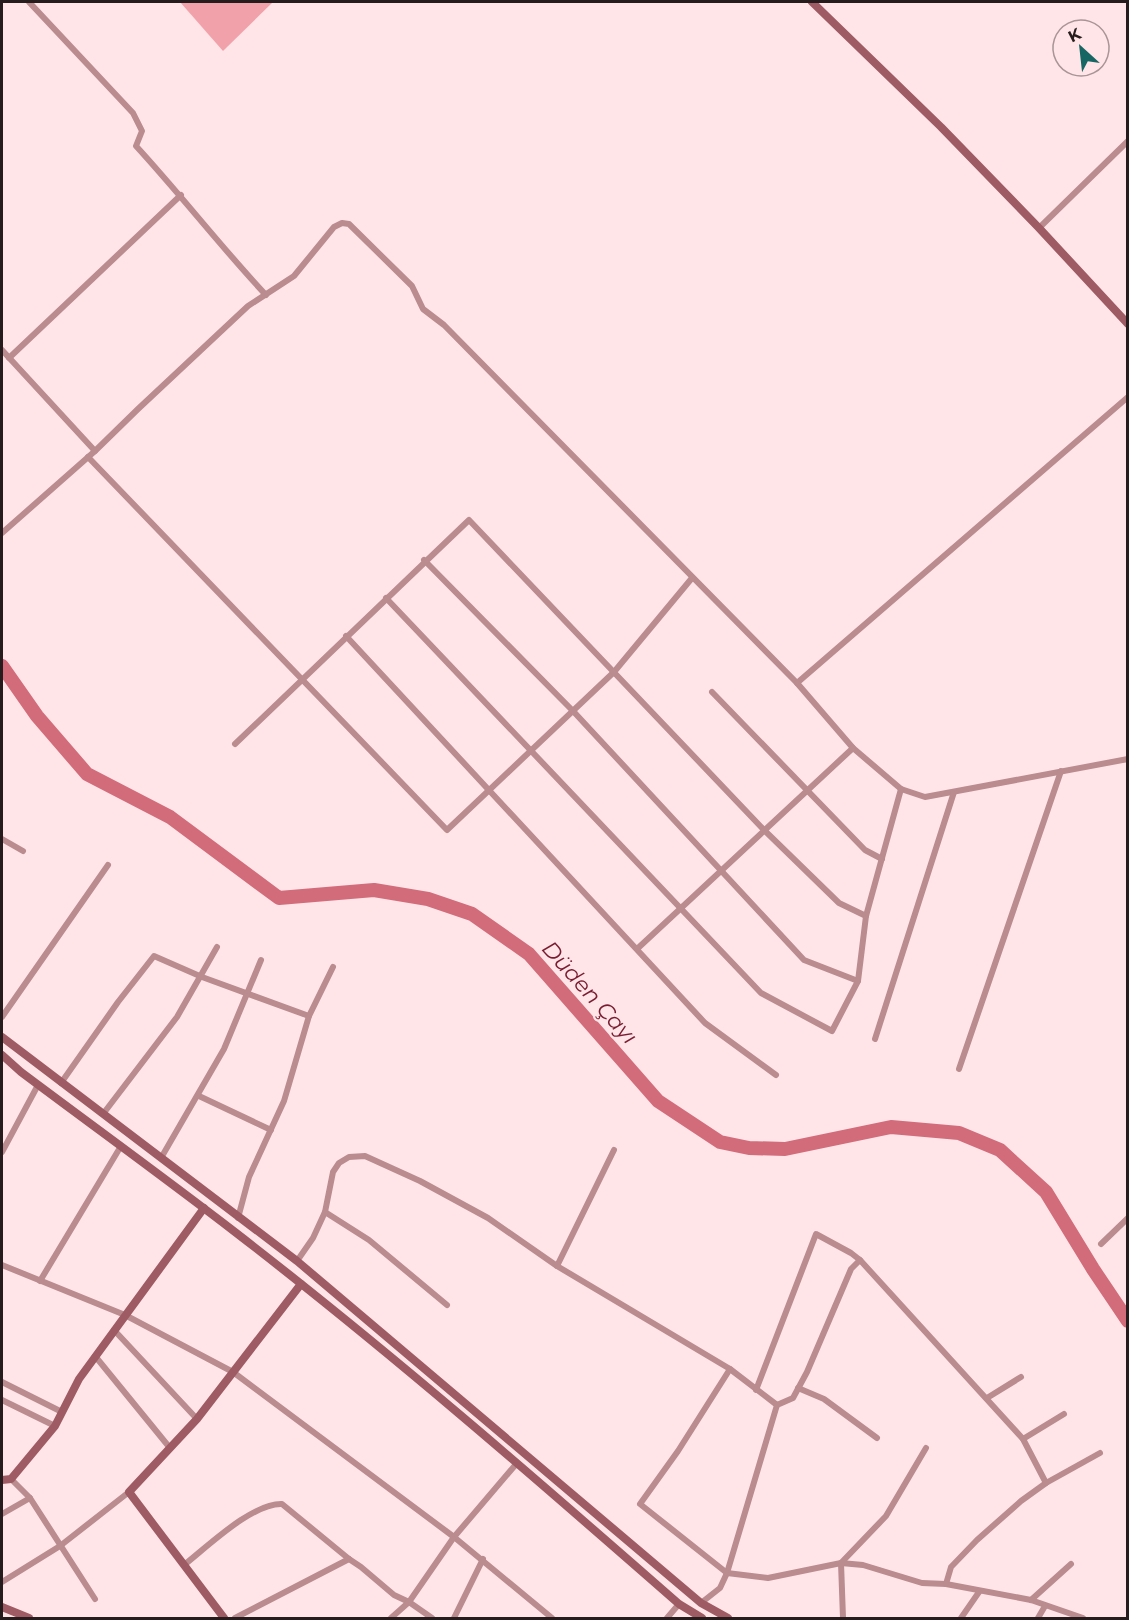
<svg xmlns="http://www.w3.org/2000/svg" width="1129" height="1620" viewBox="0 0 1129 1620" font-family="Montserrat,sans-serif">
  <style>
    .green { fill: #f1a1aa }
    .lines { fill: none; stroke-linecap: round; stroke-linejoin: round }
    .river { stroke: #d26b7a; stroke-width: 14 }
    .street { stroke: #ba8b8f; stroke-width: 6 }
    .secondary { stroke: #9e5b63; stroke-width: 8 }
    .labels { text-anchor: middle; stroke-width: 4.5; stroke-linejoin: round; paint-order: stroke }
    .water-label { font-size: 22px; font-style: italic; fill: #791b31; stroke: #ffe5e7 }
  </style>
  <rect width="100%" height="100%" fill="#ffe5e7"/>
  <polygon class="green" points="180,2 273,2 223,51"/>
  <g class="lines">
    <polyline class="river" points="2,666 37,716 87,774 170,817 279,898 374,890 428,899 472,914 529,954 658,1101 720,1142 749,1148 785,1149 891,1127 959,1133 1000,1150 1046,1192 1093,1269 1128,1321"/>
    <g class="street">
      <path d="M 29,2 L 133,113 L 142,131 L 136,146 C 181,195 221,247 266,295"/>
      <polyline points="1039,228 1128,141"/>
      <polyline points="2,350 95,451 138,409 248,306 294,276 334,227 342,223 349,224 412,286 423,309 444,325 797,683 853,748 901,789 925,797 1128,759"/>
      <polyline points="9,358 181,195"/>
      <polyline points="88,457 447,830 614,672 692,578"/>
      <polyline points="2,533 95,451"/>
      <polyline points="424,560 573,711 804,960 858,981"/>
      <polyline points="386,598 761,993 832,1031 858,981 866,916 901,789"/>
      <polyline points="346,636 705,1023 776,1075"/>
      <polyline points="797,683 1128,397"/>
      <polyline points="712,692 865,850 882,859"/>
      <polyline points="235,744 469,520 764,830 839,903 866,916"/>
      <polyline points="2,839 23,851"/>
      <polyline points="637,949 853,748"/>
      <polyline points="2,1017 108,865"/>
      <polyline points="875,1039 954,792"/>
      <polyline points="959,1069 1061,771"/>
      <polyline points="61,1083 118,1002 154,956 202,977 309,1016"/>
      <polyline points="199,1096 271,1130"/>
      <polyline points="103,1114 177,1017 217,947"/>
      <polyline points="2,1152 38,1085"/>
      <polyline points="161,1158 224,1049 261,960"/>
      <polyline points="325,1212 369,1240 447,1305"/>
      <polyline points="238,1218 249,1177 284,1101 309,1016 333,967"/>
      <polyline points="1101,1244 1128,1218"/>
      <polyline points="297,1261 313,1238 325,1212 333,1172 339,1163 349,1157 365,1156 420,1181 488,1218 557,1266 730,1369 777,1405 727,1573 720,1588 701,1603"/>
      <polyline points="2,1265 125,1315 233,1372 454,1537 552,1618"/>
      <polyline points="557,1266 614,1150"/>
      <polyline points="40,1281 121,1146"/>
      <polyline points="114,1330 197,1419"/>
      <polyline points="95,1356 170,1448"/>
      <polyline points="730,1369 678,1451 640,1504 727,1573 768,1578 841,1563 863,1565 922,1583 946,1584 1031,1600 1083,1618"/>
      <polyline points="2,1382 62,1412"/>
      <polyline points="798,1388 824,1399 877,1438"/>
      <polyline points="756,1390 816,1234 851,1253 860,1260 1023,1439 1046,1483 1021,1501 977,1540 951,1567 946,1584"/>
      <polyline points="987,1398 1021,1377"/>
      <polyline points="2,1400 55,1426"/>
      <polyline points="777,1405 793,1398 807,1372 851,1269 860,1260"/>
      <polyline points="1023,1439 1064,1414"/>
      <polyline points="11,1479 30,1498 95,1599"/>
      <polyline points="1046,1483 1100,1453"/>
      <polyline points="2,1514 30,1498"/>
      <path d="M 184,1565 C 207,1547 252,1503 282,1504 L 349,1559 L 361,1567 L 394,1595 L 409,1602 L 432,1618"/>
      <polyline points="2,1582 60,1546 129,1492"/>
      <polyline points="1031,1600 1071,1564"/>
      <polyline points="235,1618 349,1559"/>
      <polyline points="391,1618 409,1602 454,1537 517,1463"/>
      <polyline points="454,1618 483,1559"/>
      <polyline points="667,1618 679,1604"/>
      <polyline points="843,1618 841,1563 886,1516 926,1448"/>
      <polyline points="961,1618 979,1592"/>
      <polyline points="1038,1618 1045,1606"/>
    </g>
    <g class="secondary">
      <polyline points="812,2 941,127 1039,228 1128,324"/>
      <polyline points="2,1037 297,1261 701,1603 728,1618"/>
      <path d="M 2,1055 L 21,1072 C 93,1126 165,1178 235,1232 C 388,1350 534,1477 679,1604 L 702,1618"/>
      <polyline points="2,1480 11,1479 55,1426 79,1379 204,1208"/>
      <polyline points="2,1607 29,1618"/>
      <polyline points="224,1618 129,1492 197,1419 301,1284"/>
    </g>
  </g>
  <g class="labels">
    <g class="water-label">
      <text transform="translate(590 992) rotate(48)" y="8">Düden Çayı</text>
    </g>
  </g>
  <rect width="1129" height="1620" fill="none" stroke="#271c1d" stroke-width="6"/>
  <g transform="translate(1081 48) rotate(333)"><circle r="28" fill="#ffe5e7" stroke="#a99596" stroke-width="1.5"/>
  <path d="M0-4.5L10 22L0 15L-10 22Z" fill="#186664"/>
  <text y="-9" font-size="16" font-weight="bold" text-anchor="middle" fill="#271c1d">K</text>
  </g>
</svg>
